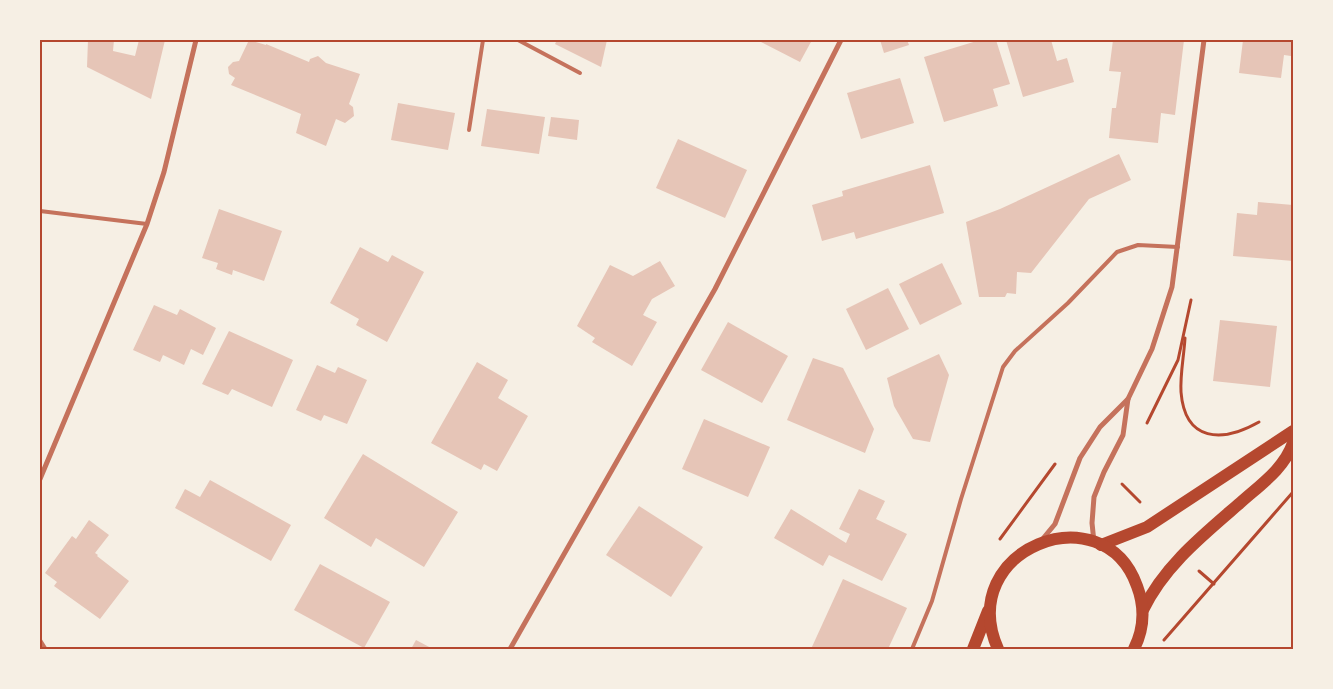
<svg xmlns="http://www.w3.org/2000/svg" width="1333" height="689" viewBox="0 0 1333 689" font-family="'Nunito Sans',sans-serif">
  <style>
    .building { fill: #e6c5b7 }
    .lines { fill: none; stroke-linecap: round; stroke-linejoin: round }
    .path { stroke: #b5482f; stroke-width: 3 }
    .service { stroke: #c5725c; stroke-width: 4 }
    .minor { stroke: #c5725c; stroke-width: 5 }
    .primary { stroke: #b5482f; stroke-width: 12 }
    .neatline { fill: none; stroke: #b5482f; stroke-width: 2 }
  </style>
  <rect width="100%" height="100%" fill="#f6efe4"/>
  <g class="building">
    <polygon points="88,40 114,40 113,51 135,56 139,40 165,40 151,99 87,67"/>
    <polygon points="249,40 266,45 266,44 309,62 310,59 318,56 326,63 360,74 349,104 353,107 354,116 345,123 336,119 326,146 296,133 301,114 231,85 235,78 229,74 228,67 233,62 239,61"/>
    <polygon points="557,40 607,40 601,67 555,44"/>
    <polygon points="757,40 812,40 800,62"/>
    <polygon points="880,40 907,40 909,45 884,53"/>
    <polygon points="980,40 996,40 1010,84 993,89 998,106 944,122 924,57"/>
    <polygon points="1006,40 1051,40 1057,61 1067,58 1074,82 1023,97"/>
    <polygon points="1113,40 1184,40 1175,115 1161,113 1158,143 1109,138 1112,108 1116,108 1121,72 1109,71"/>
    <polygon points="1243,40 1293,40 1291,56 1284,55 1281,78 1239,73"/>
    <polygon points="900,78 914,123 861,139 847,93"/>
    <polygon points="398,103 455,113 448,150 391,140"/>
    <polygon points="487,109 545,117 539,154 481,146"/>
    <polygon points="551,117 579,120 577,140 548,136"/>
    <polygon points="678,139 747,170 725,218 656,188"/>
    <polygon points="1119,154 1131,180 1089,199 1031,273 1017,272 1016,294 1007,293 1005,297 979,297 966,222 1000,209"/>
    <polygon points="930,165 944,213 856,239 854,232 822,241 812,205 843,196 842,191"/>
    <polygon points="1258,202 1293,205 1293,261 1233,256 1237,213 1257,215"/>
    <polygon points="219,209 282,231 264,281 233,270 232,275 216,269 218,263 202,258"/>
    <polygon points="360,247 388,262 392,255 424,272 387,342 356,325 359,319 330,303"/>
    <polygon points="660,261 675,286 652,299 643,315 657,322 632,366 592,342 595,338 577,326 610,265 633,276"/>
    <polygon points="942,263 962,304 920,325 899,284"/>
    <polygon points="888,288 909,329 866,350 846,309"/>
    <polygon points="154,305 177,315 180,309 216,328 203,355 191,349 184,365 163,355 160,362 133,350"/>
    <polygon points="1220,320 1277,326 1270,387 1213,381"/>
    <polygon points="728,322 788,356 762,403 701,370"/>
    <polygon points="229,331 293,360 272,407 232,389 228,395 202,384"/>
    <polygon points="939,354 949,375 930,442 913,439 894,406 887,378"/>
    <polygon points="813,358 843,368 874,429 865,453 787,420"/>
    <polygon points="477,362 508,380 498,398 528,416 497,471 484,464 481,470 431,443"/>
    <polygon points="317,365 335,373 338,367 367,380 347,424 324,415 321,421 296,410"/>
    <polygon points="704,419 770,447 748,497 682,469"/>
    <polygon points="363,454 458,512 424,567 376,538 371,547 324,518"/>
    <polygon points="210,480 291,525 271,561 175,508 185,489 200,497"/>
    <polygon points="859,489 885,501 876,519 907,534 882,581 829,555 823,566 774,538 791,509 846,543 850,534 839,529"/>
    <polygon points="639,506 703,547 671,597 606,555"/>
    <polygon points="89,520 109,535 95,553 98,555 97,556 129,581 100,619 54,586 57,582 45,573 72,536 76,539"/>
    <polygon points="320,564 390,602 364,648 294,610"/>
    <polygon points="843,579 907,608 888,649 811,649"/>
    <polygon points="416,640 433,649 411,649"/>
  </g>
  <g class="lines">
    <g class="path">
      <path d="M 1185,338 C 1184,356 1180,374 1181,392 C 1185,442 1222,443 1259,422"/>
      <polyline points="1147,423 1178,360 1191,300"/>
      <polyline points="1122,484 1140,502"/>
      <polyline points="1000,539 1055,464"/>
      <polyline points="1199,571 1214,584"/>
      <polyline points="1164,640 1293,492"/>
    </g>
    <g class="service">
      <polyline points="518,40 580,73"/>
      <polyline points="469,130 483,40"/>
      <polyline points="40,211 147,224"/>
      <polyline points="912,649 932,601 961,499 1003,367 1015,351 1068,303 1117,252 1138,245 1178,247"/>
    </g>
    <g class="minor">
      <polyline points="40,479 147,224 164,172 196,40"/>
      <polyline points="1041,541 1055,524 1080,458 1100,427 1128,399"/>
      <polyline points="1094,542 1092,523 1094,497 1104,472 1123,435 1128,399 1152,349 1172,287 1204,40"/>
      <polyline points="40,641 45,649"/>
      <polyline points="510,649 715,289 841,40"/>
    </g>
    <g class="primary">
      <polyline points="1101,545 1147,527 1293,431"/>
      <path d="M 1143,610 C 1164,566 1203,535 1240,503 C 1260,485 1284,469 1293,443"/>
      <polyline points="973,649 988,611"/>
      <path d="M 998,649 C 954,549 1103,491 1137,586 C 1145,607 1144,629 1134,649"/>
    </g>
  </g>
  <rect width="1333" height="689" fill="none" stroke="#f6efe4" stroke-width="82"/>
  <rect x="41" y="41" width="1251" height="607" class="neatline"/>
</svg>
